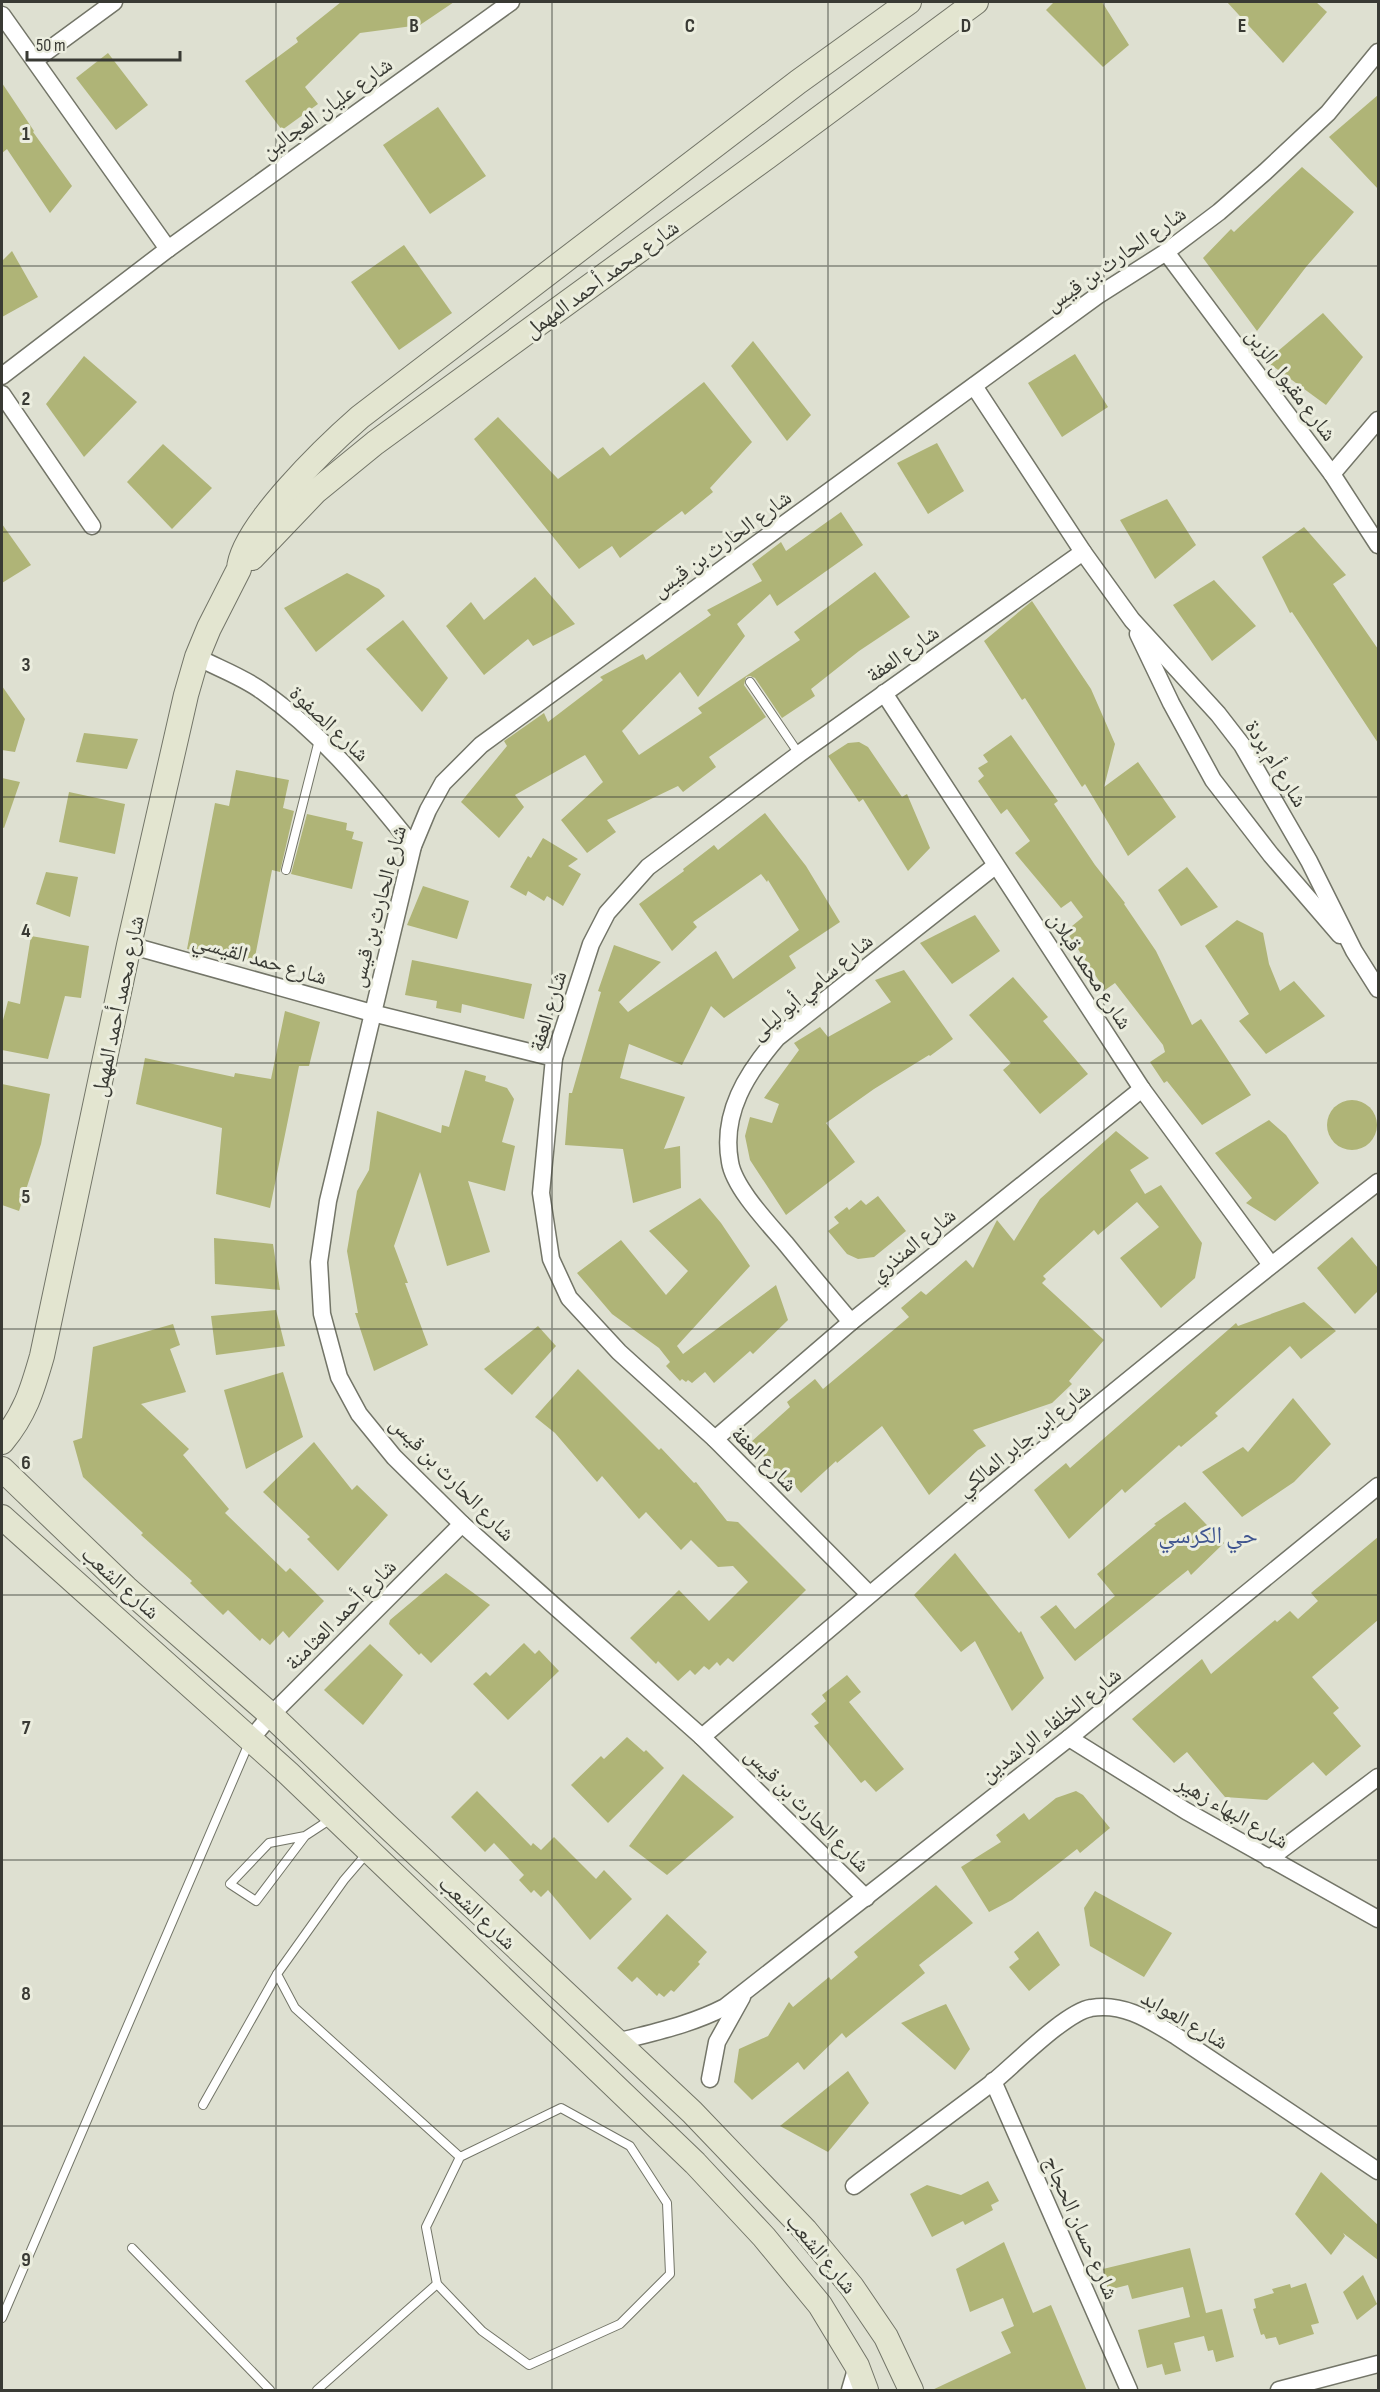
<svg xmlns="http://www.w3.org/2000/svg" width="1380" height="2392" viewBox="0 0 1380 2392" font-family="'Sofia Sans Condensed','Noto Naskh Arabic',sans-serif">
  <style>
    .building { fill: #afb477 }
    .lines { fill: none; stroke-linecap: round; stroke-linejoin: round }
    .lane-casing { stroke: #737568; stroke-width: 10 }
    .street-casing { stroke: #737568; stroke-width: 19 }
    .secondary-casing { stroke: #737568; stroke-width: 26 }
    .lane { stroke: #fff; stroke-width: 8 }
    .street { stroke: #fff; stroke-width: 16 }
    .secondary { stroke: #e3e5d0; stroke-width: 24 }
    .grid { fill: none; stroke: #393a34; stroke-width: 1.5; stroke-opacity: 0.55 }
    .labels { text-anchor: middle; stroke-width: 6; stroke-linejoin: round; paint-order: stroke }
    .street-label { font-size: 22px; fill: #393a34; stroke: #ebedde }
    .neighbourhood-label { font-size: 24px; fill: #3e548f; stroke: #ebedde }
    .grid-label { font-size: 20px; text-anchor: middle; font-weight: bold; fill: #393a34; stroke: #ebedde; stroke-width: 6; stroke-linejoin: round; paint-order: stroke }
  </style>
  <rect width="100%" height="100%" fill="#dee0d1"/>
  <g class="building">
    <polygon points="341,2 454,2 420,25 360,33 305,87 318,104 282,130 245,81 298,42 296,38"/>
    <polygon points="1054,2 1102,2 1129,45 1103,67 1046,10"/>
    <polygon points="1227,2 1316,2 1327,12 1283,63"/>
    <polygon points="108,53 148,105 116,130 76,78"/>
    <polygon points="2,83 34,131 33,132 72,186 50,213 7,149 2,153"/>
    <polygon points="1378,95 1378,189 1329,137"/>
    <polygon points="438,107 486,176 430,214 383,145"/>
    <polygon points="1302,167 1354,212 1306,267 1257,331 1203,258 1231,229 1234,232"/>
    <polygon points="404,245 452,313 399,350 351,282"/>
    <polygon points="12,251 38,297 2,317 2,261"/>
    <polygon points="1323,313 1363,357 1326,405 1266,361"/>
    <polygon points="753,341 811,415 787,441 731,366"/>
    <polygon points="1075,354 1108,407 1062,437 1028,383"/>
    <polygon points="84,356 137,402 84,457 46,404"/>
    <polygon points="704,382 752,442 710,488 713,492 685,515 682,511 620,558 612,546 579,569 474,439 498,417 558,479 603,447 610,456"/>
    <polygon points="937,443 964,491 928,514 897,463"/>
    <polygon points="163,444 212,488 172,529 127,482"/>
    <polygon points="1167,499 1196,545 1155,579 1120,520"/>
    <polygon points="841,512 863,545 777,606 770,594 737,624 745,636 698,697 680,672 622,731 639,755 702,713 698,708 800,640 794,632 875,572 910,617 859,651 811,689 815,696 782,718 755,678 750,676 746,677 744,685 766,717 709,757 716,767 683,792 678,786 607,820 616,832 587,853 561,820 603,782 585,755 515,795 524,807 499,838 461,802 507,746 504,741 544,713 548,722 603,680 600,677 643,654 646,660 711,615 707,610 762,581 752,564 781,542 786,551"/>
    <polygon points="2,524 31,565 2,583"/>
    <polygon points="1304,527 1346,575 1333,584 1378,649 1378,743 1292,612 1290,613 1262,557"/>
    <polygon points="347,573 379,589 385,596 316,652 284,608"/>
    <polygon points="535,577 575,624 533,646 528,639 484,675 446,626 471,602 484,620"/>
    <polygon points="1214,580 1256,626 1212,661 1173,605"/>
    <polygon points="1032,601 1091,689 1115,744 1104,787 1138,762 1176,817 1128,856 1085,784 1082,787 1025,698 1022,700 984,641"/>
    <polygon points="403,620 448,678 422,712 366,649"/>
    <polygon points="2,686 25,719 15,752 2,750"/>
    <polygon points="84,733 138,739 127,769 76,762"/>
    <polygon points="1011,735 1058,801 1054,804 1095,865 1125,903 1124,904 1156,951 1192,1025 1201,1019 1251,1095 1202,1125 1167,1081 1164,1083 1150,1062 1165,1052 1163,1045 1115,983 1105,990 1066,931 1083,917 1071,901 1061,908 1015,853 1030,841 1007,809 1001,814 978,781 984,776 978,768 988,762 983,755"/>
    <polygon points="859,742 868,747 902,797 907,794 930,848 908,871 863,799 859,802 828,756 848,743"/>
    <polygon points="236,770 289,780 283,808 294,811 280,872 272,870 254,962 187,949 215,803 229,806"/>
    <polygon points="2,778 20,782 4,828 2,827"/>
    <polygon points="69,792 125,804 115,854 59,842"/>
    <polygon points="765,813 806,866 840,922 789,956 796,968 724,1018 711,1006 682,1065 629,1044 620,1078 685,1097 664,1149 680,1146 681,1188 633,1203 623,1149 565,1145 569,1093 572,1093 601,992 598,991 614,945 661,962 619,1002 628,1012 716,951 733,979 799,930 768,880 767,882 761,874 693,922 697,927 672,951 639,904 684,871 683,869 714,845 718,850"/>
    <polygon points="307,814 347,823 346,830 354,832 352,839 363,842 352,889 291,874"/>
    <polygon points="543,838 578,859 568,866 581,874 563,906 547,896 544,901 528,891 526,896 510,887 528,856 531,858"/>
    <polygon points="1187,867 1218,907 1181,926 1158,890"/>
    <polygon points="46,872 78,877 70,917 36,904"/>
    <polygon points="423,886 469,901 457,939 407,925"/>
    <polygon points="975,915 1000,951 952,984 920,943"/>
    <polygon points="1237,920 1263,933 1269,964 1280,991 1294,981 1325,1016 1266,1054 1239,1021 1249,1014 1205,946"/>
    <polygon points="31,936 89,946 81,998 65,996 48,1059 2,1050 2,1024 8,1001 20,1004"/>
    <polygon points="412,960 532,984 524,1019 462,1004 461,1013 436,1008 437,1001 405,995"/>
    <polygon points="904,970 953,1039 930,1056 929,1055 874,1089 826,1123 855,1162 786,1215 750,1160 745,1136 750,1117 772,1123 779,1104 764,1098 799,1050 794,1043 820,1027 828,1037 891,1002 875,980"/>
    <polygon points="1013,977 1048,1017 1043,1021 1088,1074 1040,1114 1003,1070 1011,1063 969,1015"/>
    <polygon points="285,1011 320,1022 309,1066 299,1066 270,1208 216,1194 222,1128 136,1104 145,1058 234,1077 235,1073 271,1079"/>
    <polygon points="465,1070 486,1076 485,1081 507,1088 514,1099 502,1142 515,1146 505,1191 468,1181 490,1252 447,1266 420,1172 394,1246 408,1283 405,1283 428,1345 374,1371 355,1313 358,1313 347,1251 357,1191 369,1170 377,1111 441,1133 442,1125 449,1127"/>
    <polygon points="2,1084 50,1094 41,1144 19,1211 2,1205"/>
    <circle cx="1352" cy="1125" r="25"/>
    <polygon points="1269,1120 1286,1135 1319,1183 1275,1221 1246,1203 1252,1198 1215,1153"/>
    <polygon points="1116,1131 1149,1158 1130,1170 1145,1194 1161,1185 1202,1243 1195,1278 1161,1308 1120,1258 1159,1227 1137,1202 1098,1235 1094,1230 1043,1276 1046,1279 1042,1283 1104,1340 1069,1381 1072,1384 1052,1403 973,1430 986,1446 978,1450 929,1495 882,1426 837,1463 836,1461 801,1493 790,1480 787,1483 751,1442 790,1407 787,1402 815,1379 823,1389 909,1317 901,1308 921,1291 926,1295 966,1260 973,1268 997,1220 1014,1241 1040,1199"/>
    <polygon points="878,1196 906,1231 874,1257 858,1259 847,1254 828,1231 839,1223 834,1217 847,1207 849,1210 861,1200 866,1205"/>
    <polygon points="700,1198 721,1223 750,1266 677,1346 683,1354 776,1285 788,1320 753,1354 750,1351 714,1383 705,1372 692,1383 688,1380 686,1382 682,1379 680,1381 666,1366 670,1362 659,1348 612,1314 577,1273 621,1240 666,1295 688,1271 649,1231"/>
    <polygon points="1352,1237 1378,1268 1378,1291 1355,1314 1317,1268"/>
    <polygon points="214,1238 273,1244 280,1290 215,1284"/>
    <polygon points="1304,1302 1336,1331 1301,1359 1290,1346 1215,1413 1218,1416 1181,1447 1179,1445 1125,1493 1122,1489 1069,1539 1034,1490 1066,1463 1070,1468 1236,1323 1238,1326"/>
    <polygon points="276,1310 285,1346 216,1355 211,1316"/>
    <polygon points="173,1324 180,1345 170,1349 186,1392 141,1404 189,1449 183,1455 229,1509 225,1513 286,1572 290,1568 324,1601 289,1638 283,1631 270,1645 262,1638 260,1641 228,1610 223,1615 190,1583 192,1581 141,1535 143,1533 83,1477 73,1441 82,1438 93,1347"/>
    <polygon points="538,1326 556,1346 512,1395 484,1369"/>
    <polygon points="578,1369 659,1450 661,1448 694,1483 696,1482 727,1521 738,1522 806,1590 733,1662 728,1658 720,1666 717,1662 709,1670 704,1666 695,1675 690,1670 678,1681 658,1661 656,1664 630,1638 679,1590 709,1621 748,1582 733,1566 718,1567 691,1540 681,1550 646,1512 639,1519 602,1476 597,1482 555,1433 535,1417"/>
    <polygon points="283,1372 303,1437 246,1469 224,1390"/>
    <polygon points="1293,1398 1331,1444 1294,1482 1242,1517 1202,1472 1243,1447 1248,1452"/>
    <polygon points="314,1442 352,1490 357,1485 388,1515 338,1571 307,1539 310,1537 263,1492"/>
    <polygon points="1185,1502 1224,1543 1191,1575 1188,1570 1075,1661 1040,1617 1056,1605 1075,1629 1115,1596 1097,1574 1156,1525 1154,1524"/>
    <polygon points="1378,1537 1378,1620 1312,1677 1339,1708 1333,1713 1361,1746 1326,1776 1313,1762 1267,1800 1225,1797 1187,1752 1174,1763 1132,1719 1202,1659 1211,1674 1275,1620 1277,1622 1290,1611 1298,1619 1318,1601 1311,1593"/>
    <polygon points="955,1553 1019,1633 1021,1631 1044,1678 1012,1711 975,1641 961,1652 914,1595"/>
    <polygon points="446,1573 490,1605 431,1663 421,1653 419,1655 389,1624 390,1620"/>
    <polygon points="524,1643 535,1654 539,1650 559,1671 508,1720 473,1684 486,1672 490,1676"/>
    <polygon points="370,1644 403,1675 363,1725 324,1690"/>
    <polygon points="847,1675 861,1692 849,1702 904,1769 876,1792 865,1780 861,1783 814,1726 819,1723 811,1714 826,1701 822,1695"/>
    <polygon points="627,1737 644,1752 646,1750 664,1768 608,1823 571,1785 601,1756 604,1759"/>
    <polygon points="683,1774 734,1817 667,1875 629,1846"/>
    <polygon points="477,1791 531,1846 533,1843 541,1850 554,1837 596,1879 604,1870 632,1899 590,1940 548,1890 541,1897 534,1890 531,1893 519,1880 524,1875 494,1843 485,1852 451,1817"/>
    <polygon points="1076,1791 1083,1795 1110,1828 1080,1853 1077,1849 1012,1900 989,1912 961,1867 1001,1842 996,1835 1024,1813 1029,1820 1056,1798"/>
    <polygon points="936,1885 973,1923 919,1965 925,1973 846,2038 842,2033 804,2070 798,2062 752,2100 734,2082 739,2049 768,2036 789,2002 793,2007 829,1977 831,1980 858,1957 854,1952"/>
    <polygon points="1095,1891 1172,1933 1144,1977 1090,1946 1084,1908"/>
    <polygon points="667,1914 707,1952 698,1962 700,1964 674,1992 671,1990 664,1997 659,1993 657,1996 637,1977 632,1982 617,1968"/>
    <polygon points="1038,1931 1060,1965 1029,1991 1009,1967 1019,1959 1014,1952"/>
    <polygon points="946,2004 970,2049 955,2070 901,2023"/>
    <polygon points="848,2071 869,2103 828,2152 780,2126"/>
    <polygon points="1321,2172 1378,2225 1378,2260 1343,2233 1345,2236 1331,2255 1295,2214"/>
    <polygon points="988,2181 999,2201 991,2205 993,2210 965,2225 963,2221 932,2237 910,2194 927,2185 961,2195"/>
    <polygon points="1004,2242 1033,2313 1051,2305 1087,2391 930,2391 1011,2353 1001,2332 1014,2326 1003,2298 970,2312 956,2269"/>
    <polygon points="1190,2248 1206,2313 1222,2309 1234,2357 1216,2362 1213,2350 1208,2351 1204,2336 1174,2343 1181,2371 1165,2375 1162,2364 1147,2368 1138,2330 1190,2317 1183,2287 1132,2299 1128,2285 1108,2290 1103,2269"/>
    <polygon points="1363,2275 1377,2304 1357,2320 1343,2292"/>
    <polygon points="1306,2283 1319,2323 1311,2325 1314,2334 1279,2345 1276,2337 1266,2339 1264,2334 1261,2335 1253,2309 1256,2308 1254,2299 1274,2293 1272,2289 1290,2284 1291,2288"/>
  </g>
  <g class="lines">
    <g class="lane-casing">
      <g id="lane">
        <polyline points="750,682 799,754"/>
        <polyline points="286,870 319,740"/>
        <polyline points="305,1836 256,1901 230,1884 269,1843 305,1836 331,1819"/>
        <polyline points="368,1852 344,1880 277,1974 295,2008 460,2157 426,2227 437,2284 482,2331 529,2365 620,2324 670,2274 667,2203 630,2146 561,2108 460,2157"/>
        <polyline points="203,2105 277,1974"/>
        <polyline points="132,2248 270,2390"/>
        <polyline points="2,2318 249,1743"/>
        <polyline points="317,2390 437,2284"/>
      </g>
    </g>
    <g class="street-casing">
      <g id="street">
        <polyline points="2,15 168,249"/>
        <polyline points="35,60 114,2"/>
        <polyline points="1166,252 1332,474 1378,545"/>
        <polyline points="2,376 168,249 511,2"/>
        <polyline points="974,386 1083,552 1132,620 1218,714 1242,745 1309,861 1354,951 1378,989"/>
        <polyline points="2,394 92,526"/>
        <polyline points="1332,474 1378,420"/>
        <polyline points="1138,634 1171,703 1213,780 1271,855 1340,935"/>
        <path d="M 197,657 C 218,668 243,677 262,691 C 322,733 368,790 413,846"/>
        <polyline points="884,693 1142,1089 1271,1265"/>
        <polyline points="129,945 372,1013 554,1058"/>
        <path d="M 851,1322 C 829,1296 807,1270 786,1244 C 769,1224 734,1188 730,1162 C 721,1113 747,1073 777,1038 L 995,866"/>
        <polyline points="715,1439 851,1322 1142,1089"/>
        <polyline points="869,1594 715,1439 619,1352 569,1298 551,1259 541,1193 554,1058 591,944 607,913 648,867 799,754 1083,552"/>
        <path d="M 702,1737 C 924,1548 1147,1360 1378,1182"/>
        <polyline points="1069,1738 1186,1811 1378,1919"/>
        <polyline points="251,1739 271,1715 462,1524"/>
        <polyline points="1269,1859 1378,1777"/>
        <polyline points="866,1898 702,1737 462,1524 394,1457 359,1414 339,1377 322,1314 319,1262 328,1201 413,846 428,810 443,783 481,745 1097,296 1166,252 1219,212 1265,172 1328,113 1378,52"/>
        <path d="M 617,2042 C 654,2032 690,2025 725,2007 L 1069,1738 L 1378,1486"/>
        <polyline points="710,2079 717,2042 742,1997"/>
        <polyline points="993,2081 1129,2390"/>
        <path d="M 854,2186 C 900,2151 947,2117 993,2082 C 1015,2064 1066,2012 1091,2008 C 1123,2002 1151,2021 1176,2036 L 1378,2171"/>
        <polyline points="850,2390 857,2366"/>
        <polyline points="1279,2390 1378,2364"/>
      </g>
    </g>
    <g class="secondary-casing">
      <g id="secondary">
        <polyline points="252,558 315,492 375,443 767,157 976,2"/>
        <path d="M 2,1442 C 25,1414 32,1391 42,1356 L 129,945 L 186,695 L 197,657 L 209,628 L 239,569 C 241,528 328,445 360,417 L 798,82 L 909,2"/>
        <polyline points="2,1469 126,1588 271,1715 386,1825 692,2112 805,2230 852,2287 886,2337 911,2390"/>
        <polyline points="2,1517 288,1773 695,2163 764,2237 820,2305 857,2366 866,2390"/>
      </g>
    </g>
    <use href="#lane" class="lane"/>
    <use href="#street" class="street"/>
    <use href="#secondary" class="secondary"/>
  </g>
  <path class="grid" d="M 276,2 L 276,2390M 552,2 L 552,2390M 828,2 L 828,2390M 1104,2 L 1104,2390M 2,266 L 1378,266M 2,532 L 1378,532M 2,797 L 1378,797M 2,1063 L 1378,1063M 2,1329 L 1378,1329M 2,1595 L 1378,1595M 2,1860 L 1378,1860M 2,2126 L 1378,2126"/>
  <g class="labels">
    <g class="street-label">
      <text transform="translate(326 107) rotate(-36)" y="8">شارع عليان العجالين</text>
      <text transform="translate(1115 258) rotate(-35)" y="8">شارع الحارث بن قيس</text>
      <text transform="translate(601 278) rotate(-36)" y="8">شارع محمد أحمد المهمل</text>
      <text transform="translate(1292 384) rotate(53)" y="8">شارع مقبول الزبن</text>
      <text transform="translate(721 543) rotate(-36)" y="8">شارع الحارث بن قيس</text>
      <text transform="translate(902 653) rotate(-35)" y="8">شارع العفة</text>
      <text transform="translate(330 723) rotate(43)" y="8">شارع الصفوة</text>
      <text transform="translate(1277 763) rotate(58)" y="8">شارع أم بردة</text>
      <text transform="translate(377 906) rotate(-75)" y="8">شارع الحارث بن قيس</text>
      <text transform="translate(260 958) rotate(16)" y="8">شارع حمد القيسي</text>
      <text transform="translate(1091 970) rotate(57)" y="8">شارع محمد قبلان</text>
      <text transform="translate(811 986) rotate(-40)" y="8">شارع سامي أبو ليلى</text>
      <text transform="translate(117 1006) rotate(-78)" y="8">شارع محمد أحمد المهمل</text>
      <text transform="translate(547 1011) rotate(-73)" y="8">شارع العفة</text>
      <text transform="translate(912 1244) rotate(-39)" y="8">شارع المنذري</text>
      <text transform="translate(1023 1439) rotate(-39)" y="8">شارع ابن جابر المالكي</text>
      <text transform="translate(765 1458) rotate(45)" y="8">شارع العفة</text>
      <text transform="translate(453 1478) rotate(45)" y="8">شارع الحارث بن قيس</text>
      <text transform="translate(121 1582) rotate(42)" y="8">شارع الشعب</text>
      <text transform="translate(340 1614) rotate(-45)" y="8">شارع أحمد العثامنة</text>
      <text transform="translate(1050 1724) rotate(-38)" y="8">شارع الخلفاء الراشدين</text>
      <text transform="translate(808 1809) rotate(45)" y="8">شارع الحارث بن قيس</text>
      <text transform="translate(1233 1811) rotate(30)" y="8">شارع البهاء زهير</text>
      <text transform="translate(478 1912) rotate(43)" y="8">شارع الشعب</text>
      <text transform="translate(1185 2019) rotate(30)" y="8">شارع العوابد</text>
      <text transform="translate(1082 2227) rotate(66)" y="8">شارع حسان الحجاج</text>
      <text transform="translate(822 2253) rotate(50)" y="8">شارع الشعب</text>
    </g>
    <g class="neighbourhood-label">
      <text x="1208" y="1543">حي الكرسي</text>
    </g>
  </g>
  <g class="grid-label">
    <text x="414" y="32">B</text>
    <text x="690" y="32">C</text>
    <text x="966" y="32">D</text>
    <text x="1242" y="32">E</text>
    <text x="26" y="140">1</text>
    <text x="26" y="405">2</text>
    <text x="26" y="671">3</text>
    <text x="26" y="937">4</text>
    <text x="26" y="1203">5</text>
    <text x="26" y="1469">6</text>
    <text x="26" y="1734">7</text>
    <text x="26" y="2000">8</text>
    <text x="26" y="2266">9</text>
  </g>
  <rect width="1380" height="2392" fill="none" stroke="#393a34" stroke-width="6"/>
  <path d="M27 51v9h153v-9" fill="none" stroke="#393a34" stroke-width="3"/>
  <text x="36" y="51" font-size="18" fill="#393a34" stroke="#ebedde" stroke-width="4.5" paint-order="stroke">50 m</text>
</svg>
